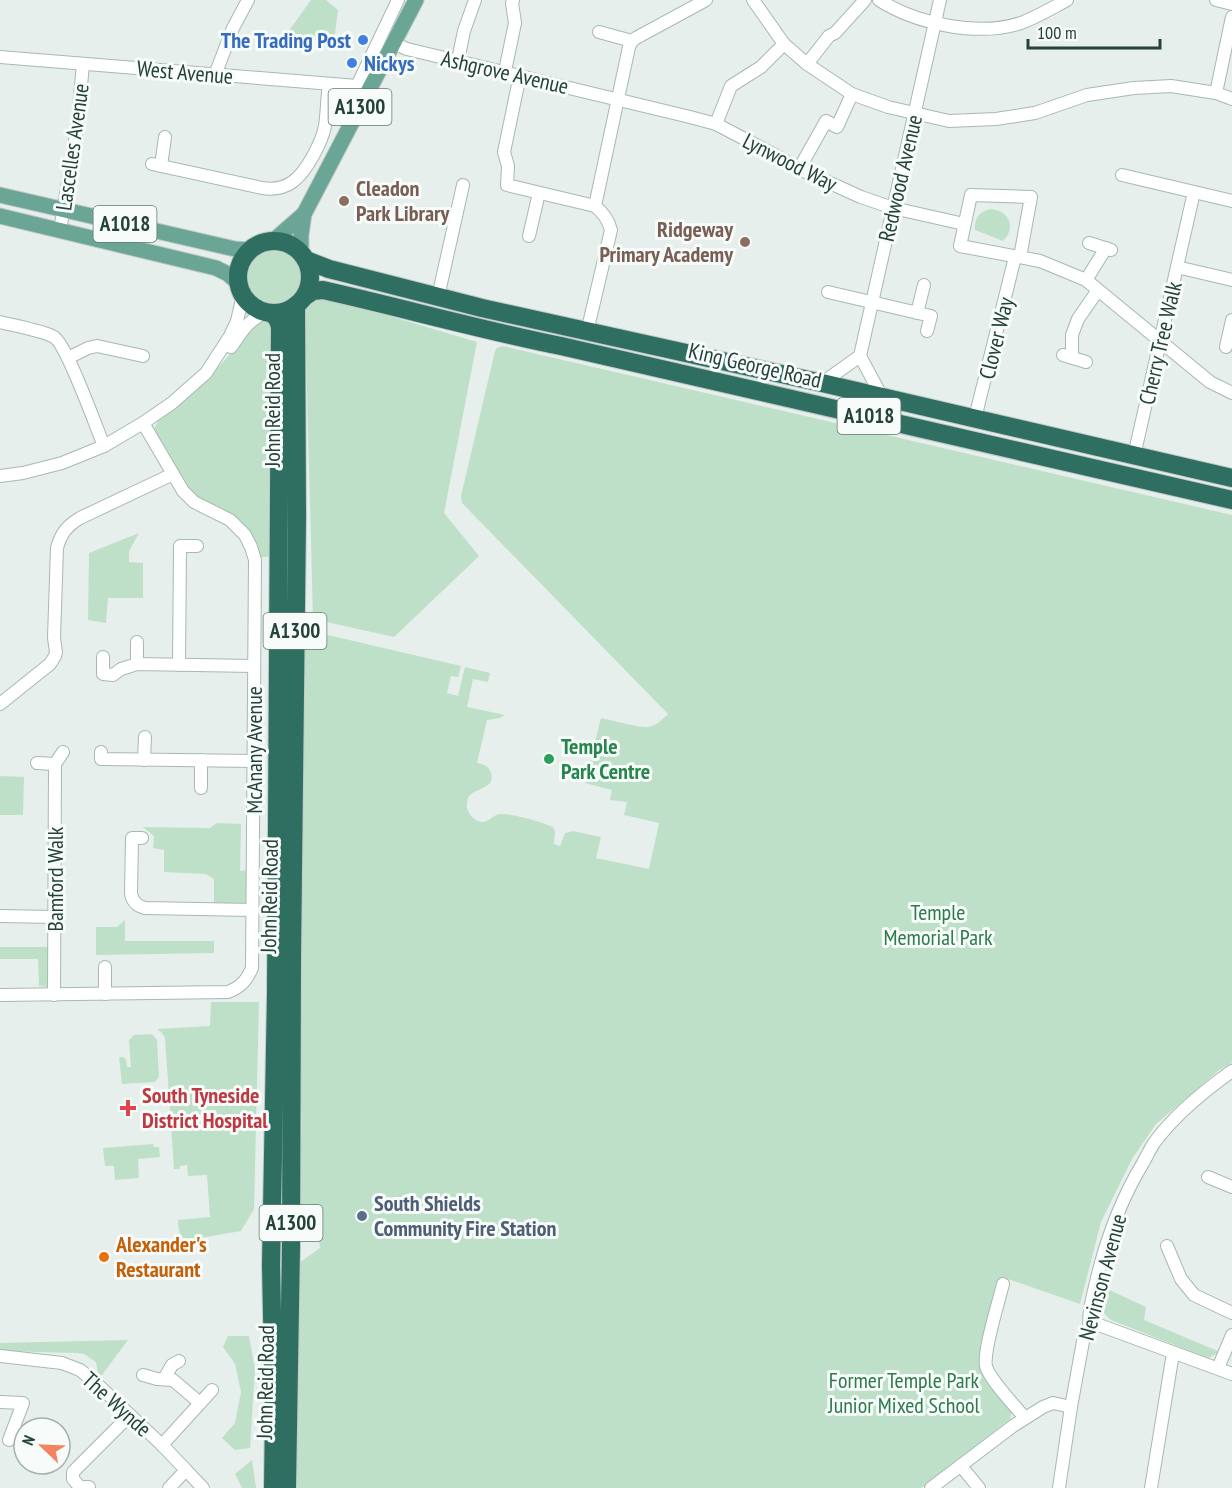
<svg xmlns="http://www.w3.org/2000/svg" width="1232" height="1488" viewBox="0 0 1232 1488" font-family="'PT Sans Narrow',sans-serif">
  <style>
    .green { fill: #bfe0c8 }
    .lines { fill: none; stroke-linecap: round; stroke-linejoin: round }
    .minor-casing { stroke: #a8b8b2; stroke-width: 14 }
    .major-casing { stroke: #c2cac8; stroke-width: 17 }
    .highway-casing { stroke: #c2cac8; stroke-width: 20 }
    .minor { stroke: #fff; stroke-width: 12 }
    .major { stroke: #6aa596; stroke-width: 15 }
    .highway { stroke: #2f6f62; stroke-width: 18 }
    .shop-dot { fill: #3f7fe0; stroke: #f7fbf9; stroke-width: 2 }
    .education-dot { fill: #8d6e63; stroke: #f7fbf9; stroke-width: 2 }
    .leisure-dot { fill: #2e9e5b; stroke: #f7fbf9; stroke-width: 2 }
    .health-dot { fill: #e0444e; stroke: #f7fbf9; stroke-width: 2 }
    .service-dot { fill: #5c6f8a; stroke: #f7fbf9; stroke-width: 2 }
    .food-dot { fill: #e8710a; stroke: #f7fbf9; stroke-width: 2 }
    .labels { text-anchor: middle; stroke-width: 6; stroke-linejoin: round; paint-order: stroke }
    .shield { fill: #f7fbf9; stroke: #637a73; stroke-width: 1.5 }
    .shield-label { font-size: 21px; font-weight: bold; fill: #24423a }
    .shop-label { font-size: 22px; font-weight: bold; fill: #366cbe; stroke: #f7fbf9; text-anchor: end }
    .street-label { font-size: 22px; fill: #24423a; stroke: #f7fbf9 }
    .education-label { font-size: 22px; font-weight: bold; fill: #785e54; stroke: #f7fbf9; text-anchor: start }
    .leisure-label { font-size: 22px; font-weight: bold; fill: #27864d; stroke: #f7fbf9; text-anchor: start }
    .park-label { font-size: 22px; fill: #2d7a4b; stroke: #f7fbf9 }
    .health-label { font-size: 22px; font-weight: bold; fill: #be3a42; stroke: #f7fbf9; text-anchor: start }
    .service-label { font-size: 22px; font-weight: bold; fill: #4e5e75; stroke: #f7fbf9; text-anchor: start }
    .food-label { font-size: 22px; font-weight: bold; fill: #c56008; stroke: #f7fbf9; text-anchor: start }
  </style>
  <rect width="100%" height="100%" fill="#e6efeb"/>
  <g class="green">
    <polygon points="311,0 326,0 338,10 334,42 281,42"/>
    <path d="M 991,209 C 1010,211 1016,228 1003,241 L 975,230 C 974,218 980,211 991,209 Z"/>
    <circle cx="273" cy="276" r="28"/>
    <polygon points="316,298 336,300 477,342 444,513 479,556 394,637 313,619 305,311"/>
    <polygon points="262,321 269,323 271,332 271,557 260,557 257,544 252,535 237,518 200,498 189,490 153,431 158,421 200,386 225,360 252,326"/>
    <path d="M 503,346 L 1232,515 L 1232,1063 L 1218,1071 L 1156,1124 L 1132,1159 L 1101,1222 L 1080,1304 L 1002,1277 L 983,1352 L 1012,1411 L 1010,1419 L 921,1488 L 294,1488 L 299,1263 L 320,1248 L 318,1231 C 308,1229 303,1225 301,1214 C 300,1195 298,1175 300,1157 C 301,1129 305,1113 296,1086 L 304,636 L 311,633 L 319,633 L 461,666 L 458,677 L 451,676 L 447,693 L 458,696 L 465,667 L 490,673 L 488,682 L 473,679 L 467,707 L 505,715 L 500,718 L 487,720 L 477,763 C 483,764 489,766 491,773 C 496,790 474,787 468,798 C 467,801 466,808 468,811 C 470,816 477,822 482,822 C 489,822 493,815 499,814 C 510,813 542,822 553,827 L 555,832 L 554,844 L 560,846 L 565,833 L 573,831 L 601,837 L 596,858 L 649,869 L 659,823 L 624,815 L 627,802 L 610,800 L 612,790 L 585,783 L 601,718 C 611,720 640,728 648,727 C 656,726 663,719 668,714 L 462,503 L 461,496 L 495,351 L 497,348 Z"/>
    <polygon points="139,533 129,551 129,562 143,563 143,598 108,598 106,623 88,620 89,553"/>
    <polygon points="0,776 24,777 23,815 0,815"/>
    <polygon points="217,823 241,824 240,871 249,870 249,905 214,905 214,879 206,874 164,872 164,850 153,848 154,836 143,827 210,828"/>
    <polygon points="125,920 125,941 214,941 214,953 96,955 96,927 117,927"/>
    <polygon points="0,947 49,947 49,987 39,986 38,959 0,959"/>
    <path d="M 211,1002 L 259,1002 L 254,1209 L 241,1231 L 189,1240 C 178,1238 179,1229 178,1220 L 210,1217 L 207,1175 L 188,1176 L 187,1165 L 180,1166 L 180,1169 L 174,1169 L 165,1038 L 162,1033 L 157,1029 L 210,1026 Z"/>
    <polygon points="152,1034 157,1040 159,1077 155,1082 122,1084 119,1057 123,1057 126,1059 127,1067 131,1067 129,1040 134,1035"/>
    <polygon points="153,1144 154,1147 159,1147 160,1157 138,1159 139,1178 115,1180 114,1166 105,1166 103,1148"/>
    <polygon points="1107,1289 1146,1307 1144,1320 1220,1352 1208,1358 1111,1320 1103,1312"/>
    <polygon points="228,1336 249,1336 255,1369 250,1448 235,1450 222,1438 235,1423 241,1392 235,1364 223,1347"/>
    <polygon points="128,1340 99,1379 96,1362 84,1354 77,1353 0,1351 0,1343"/>
    <polygon points="252,1460 256,1488 242,1488 235,1474"/>
  </g>
  <g class="lines">
    <g class="minor-casing">
      <g id="minor">
        <polyline points="753,0 784,44 807,64 852,94 888,107 949,121 996,119 1035,113 1087,95 1134,88 1171,86 1216,93 1232,99"/>
        <path d="M 879,0 C 917,24 978,37 1021,23 C 1037,17 1052,8 1067,0"/>
        <polyline points="1216,0 1232,4"/>
        <polyline points="599,32 632,41"/>
        <polyline points="393,43 407,49 690,117 716,124 775,155 799,169 861,197 893,208 964,224"/>
        <polyline points="0,57 357,86 369,91"/>
        <polyline points="458,60 464,31 475,0"/>
        <polyline points="807,64 829,36 835,33 865,0"/>
        <polyline points="505,71 515,23 512,3 513,0"/>
        <polyline points="215,75 233,28 248,0"/>
        <path d="M 520,75 L 504,152 L 508,166 L 507,185 L 595,206 C 603,213 608,219 611,230 L 587,332"/>
        <polyline points="357,86 398,0"/>
        <polyline points="1216,93 1232,17"/>
        <polyline points="716,124 731,86 761,67 784,44"/>
        <path d="M 152,164 L 262,188 C 288,192 301,178 313,156 C 318,147 323,137 325,126 C 327,112 327,98 329,84"/>
        <polyline points="161,166 165,137"/>
        <polyline points="799,169 826,121 837,127 852,94"/>
        <polyline points="1122,175 1232,201"/>
        <polyline points="595,206 629,47 632,41 636,38 706,0"/>
        <polyline points="60,230 77,129 83,64"/>
        <polyline points="529,236 539,193"/>
        <polyline points="1089,243 1111,250"/>
        <polyline points="1020,257 1031,197 971,195 960,246 1040,261 1086,280 1210,382 1232,393"/>
        <polyline points="1177,267 1232,280"/>
        <polyline points="1086,280 1106,248"/>
        <polyline points="828,292 931,316 927,331"/>
        <polyline points="438,297 463,185"/>
        <polyline points="917,313 924,285"/>
        <path d="M 0,322 C 12,325 45,331 54,337 C 67,345 96,427 104,446"/>
        <path d="M 231,347 C 243,330 248,320 267,312"/>
        <polyline points="1226,347 1232,320"/>
        <polyline points="1063,355 1086,362"/>
        <polyline points="860,356 882,397"/>
        <polyline points="1072,357 1072,335 1078,319 1098,290"/>
        <polyline points="68,358 88,348 97,346 143,356"/>
        <polyline points="822,383 860,356 940,0"/>
        <polyline points="975,418 1015,257"/>
        <polyline points="1134,456 1194,192"/>
        <polyline points="0,476 23,473 62,463 104,446 143,423 172,403 206,373 230,336 237,321 243,295"/>
        <polyline points="103,657 103,674 113,675 121,669 137,664 254,666"/>
        <polyline points="137,664 137,642"/>
        <polyline points="179,665 180,546 197,546"/>
        <path d="M 0,704 L 50,664 L 55,656 L 56,652 L 54,638 L 57,548 C 61,533 67,526 80,518 L 173,474"/>
        <polyline points="101,752 101,759 254,761"/>
        <polyline points="144,760 145,737"/>
        <polyline points="37,763 55,764 63,752"/>
        <polyline points="201,788 201,760"/>
        <path d="M 142,838 L 132,838 L 131,893 C 132,901 137,906 145,908 L 253,910"/>
        <polyline points="0,916 54,917"/>
        <polyline points="105,967 105,994"/>
        <path d="M 0,995 L 228,992 C 241,987 247,980 252,968 L 255,560 L 251,547 L 245,535 L 230,520 L 194,502 L 183,491 L 143,423"/>
        <polyline points="54,995 55,764"/>
        <polyline points="1208,1177 1232,1187"/>
        <polyline points="1167,1246 1181,1279 1194,1295 1232,1313"/>
        <path d="M 1003,1284 C 999,1301 983,1351 986,1366 C 989,1379 1016,1407 1025,1418"/>
        <polyline points="1090,1326 1099,1325 1232,1374"/>
        <polyline points="0,1356 62,1363 80,1370 96,1383 162,1445 186,1470"/>
        <polyline points="1218,1368 1232,1335"/>
        <polyline points="143,1375 157,1379 173,1380 200,1403"/>
        <polyline points="164,1379 172,1365 179,1361"/>
        <polyline points="0,1402 23,1403 9,1440"/>
        <polyline points="162,1445 212,1390"/>
        <polyline points="961,1466 979,1488"/>
        <polyline points="89,1487 80,1487 73,1479 73,1472 130,1415"/>
        <polyline points="169,1488 186,1470 203,1488"/>
        <polyline points="931,1488 1013,1426 1043,1407 1053,1403 1071,1407"/>
        <path d="M 1059,1488 L 1071,1407 L 1084,1336 C 1092,1324 1088,1323 1090,1310 C 1092,1297 1096,1283 1099,1270 C 1109,1232 1123,1196 1143,1163 C 1147,1156 1150,1149 1154,1143 C 1175,1114 1204,1091 1232,1071"/>
        <polyline points="1151,1488 1173,1353"/>
      </g>
    </g>
    <g class="major-casing">
      <g id="major">
        <polyline points="0,195 235,249 250,250"/>
        <polyline points="0,216 216,268 228,274 239,284"/>
        <polyline points="273,241 304,214"/>
        <polyline points="301,253 301,235 304,214 416,0"/>
      </g>
    </g>
    <g class="highway-casing">
      <g id="highway">
        <circle cx="274" cy="277" r="36"/>
        <polyline points="306,260 329,269 482,308 822,383 1232,478"/>
        <path d="M 304,297 L 313,291 L 323,290 C 403,308 481,330 561,346 L 1232,500"/>
        <polyline points="272,313 278,320 280,327 276,993 271,1265 274,1410 273,1488"/>
        <polyline points="287,1488 291,1246 292,958 297,518 296,305"/>
      </g>
    </g>
    <use href="#minor" class="minor"/>
    <use href="#major" class="major"/>
    <use href="#highway" class="highway"/>
  </g>
  <g class="shop-dot">
    <circle cx="363" cy="40" r="6"/>
    <circle cx="352" cy="63" r="6"/>
  </g>
  <g class="education-dot">
    <circle cx="344" cy="201" r="6"/>
    <circle cx="745" cy="242" r="6"/>
  </g>
  <circle class="leisure-dot" cx="549" cy="759" r="6"/>
  <path class="health-dot" d="M125 1099h6v6h6v6h-6v6h-6v-6h-6v-6h6z"/>
  <circle class="service-dot" cx="362" cy="1216" r="6"/>
  <circle class="food-dot" cx="104" cy="1257" r="6"/>
  <g class="labels">
    <g class="shield">
      <rect x="328.5" y="89" width="63" height="36" rx="4.5"/>
      <rect x="93.5" y="206" width="63" height="36" rx="4.5"/>
      <rect x="837.5" y="398" width="63" height="36" rx="4.5"/>
      <rect x="263.5" y="613" width="63" height="36" rx="4.5"/>
      <rect x="259.5" y="1205" width="63" height="36" rx="4.5"/>
    </g>
    <g class="shield-label">
      <text x="360" y="114">A1300</text>
      <text x="125" y="231">A1018</text>
      <text x="869" y="423">A1018</text>
      <text x="295" y="638">A1300</text>
      <text x="291" y="1230">A1300</text>
    </g>
    <g class="shop-label">
      <text x="351" y="48">The Trading Post</text>
      <text x="364" y="71" text-anchor="start">Nickys</text>
    </g>
    <g class="street-label">
      <text transform="translate(185 72) rotate(5)" y="8">West Avenue</text>
      <text transform="translate(505 72) rotate(13)" y="8">Ashgrove Avenue</text>
      <text transform="translate(72 147) rotate(-82)" y="8">Lascelles Avenue</text>
      <text transform="translate(790 162) rotate(27)" y="8">Lynwood Way</text>
      <text transform="translate(900 178) rotate(-77)" y="8">Redwood Avenue</text>
      <text transform="translate(996 338) rotate(-76)" y="8">Clover Way</text>
      <text transform="translate(1160 343) rotate(-77)" y="8">Cherry Tree Walk</text>
      <text transform="translate(755 365) rotate(13)" y="8">King George Road</text>
      <text transform="translate(272 410) rotate(-90)" y="8">John Reid Road</text>
      <text transform="translate(254 750) rotate(-90)" y="8">McAnany Avenue</text>
      <text transform="translate(55 879) rotate(-90)" y="8">Bamford Walk</text>
      <text transform="translate(269 896) rotate(-89)" y="8">John Reid Road</text>
      <text transform="translate(1102 1277) rotate(-75)" y="8">Nevinson Avenue</text>
      <text transform="translate(265 1382) rotate(-89)" y="8">John Reid Road</text>
      <text transform="translate(117 1404) rotate(42)" y="8">The Wynde</text>
    </g>
    <g class="education-label">
      <text x="356" y="196">Cleadon<tspan x="356" dy="25">Park Library</tspan></text>
      <text x="733" y="237" text-anchor="end">Ridgeway<tspan x="733" dy="25">Primary Academy</tspan></text>
    </g>
    <g class="leisure-label">
      <text x="561" y="754">Temple<tspan x="561" dy="25">Park Centre</tspan></text>
    </g>
    <g class="park-label">
      <text x="938" y="920">Temple<tspan x="938" dy="25">Memorial Park</tspan></text>
      <text x="904" y="1388">Former Temple Park<tspan x="904" dy="25">Junior Mixed School</tspan></text>
    </g>
    <g class="health-label">
      <text x="142" y="1103">South Tyneside<tspan x="142" dy="25">District Hospital</tspan></text>
    </g>
    <g class="service-label">
      <text x="374" y="1211">South Shields<tspan x="374" dy="25">Community Fire Station</tspan></text>
    </g>
    <g class="food-label">
      <text x="116" y="1252">Alexander's<tspan x="116" dy="25">Restaurant</tspan></text>
    </g>
  </g>
  <g transform="translate(42 1446) rotate(293)"><circle r="28" fill="#f7fbf9" stroke="#a3b1ad" stroke-width="1.5"/>
  <path d="M0-4.5L10 22L0 15L-10 22Z" fill="#f4845f"/>
  <text y="-9" font-size="16" font-weight="bold" text-anchor="middle" fill="#24423a">N</text>
  </g>
  <path d="M1028 39v9h132v-9" fill="none" stroke="#24423a" stroke-width="3"/>
  <text x="1037" y="39" font-size="18" fill="#24423a" stroke="#f7fbf9" stroke-width="4.5" paint-order="stroke">100 m</text>
</svg>
